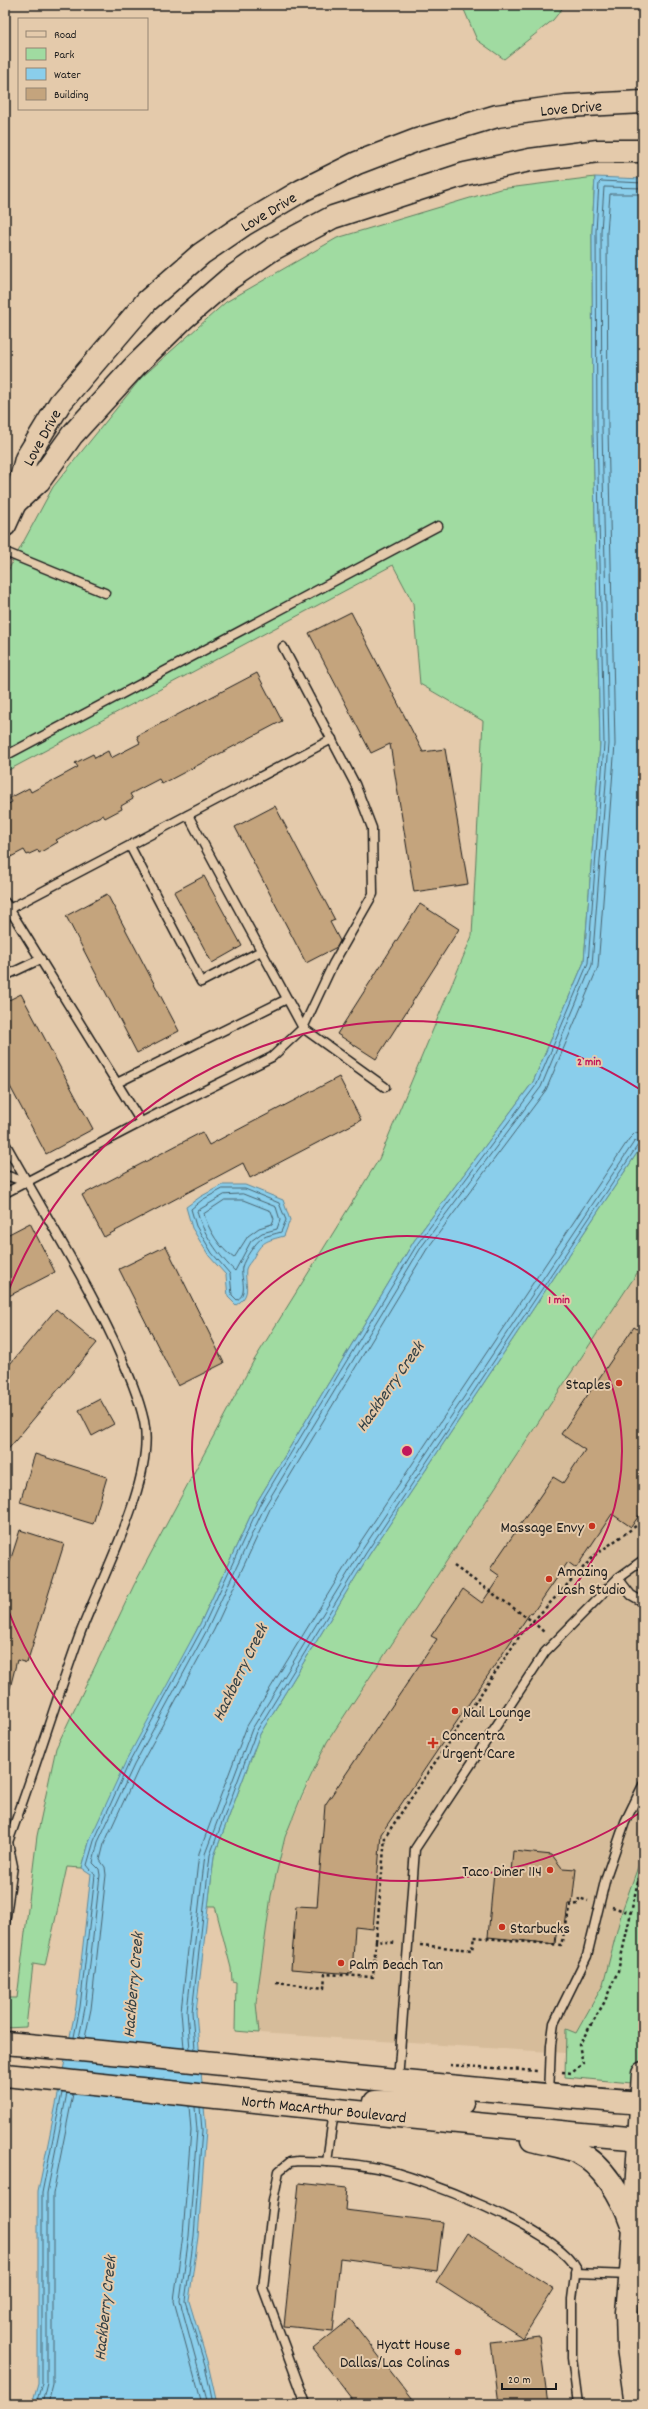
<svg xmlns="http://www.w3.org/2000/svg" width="648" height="2409" viewBox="0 0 648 2409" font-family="Dekko,sans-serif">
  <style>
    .built { fill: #d6bc9a }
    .green { fill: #a0dba1; stroke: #5e7c5e }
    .water { fill: #8aceeb; stroke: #5e8798 }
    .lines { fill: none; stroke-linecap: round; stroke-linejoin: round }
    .shore { stroke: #48636f; stroke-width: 1 }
    .building { fill: #c4a47d; stroke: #1c1c1c }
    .lane-casing { stroke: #1c1c1c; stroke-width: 11 }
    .secondary-casing { stroke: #1c1c1c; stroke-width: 25 }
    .path { stroke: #1c1c1c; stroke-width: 2.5; stroke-dasharray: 3 3; stroke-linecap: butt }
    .lane { stroke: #e4caab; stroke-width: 8 }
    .secondary { stroke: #e4caab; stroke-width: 22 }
    .ring { fill: none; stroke: #c2185b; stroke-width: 2 }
    .poi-dot { fill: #c8321e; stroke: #e4caab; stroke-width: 1.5 }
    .labels { text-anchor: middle; stroke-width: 4; stroke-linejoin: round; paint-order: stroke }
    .street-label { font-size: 16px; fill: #1c1c1c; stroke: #e4caab }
    .poi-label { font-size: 16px; fill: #1c1c1c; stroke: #e4caab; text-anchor: start }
    .water-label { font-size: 17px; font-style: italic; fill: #324045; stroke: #e4caab }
    .centre { fill: #c2185b; stroke: #e4caab; stroke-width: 2 }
    .ring-label { font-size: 12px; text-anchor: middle; font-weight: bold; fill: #c2185b; stroke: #e4caab; stroke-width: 4; stroke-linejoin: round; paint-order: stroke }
  </style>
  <rect width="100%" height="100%" fill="#e4caab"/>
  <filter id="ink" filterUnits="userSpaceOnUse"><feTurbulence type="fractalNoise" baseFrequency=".025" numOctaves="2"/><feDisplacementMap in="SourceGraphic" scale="8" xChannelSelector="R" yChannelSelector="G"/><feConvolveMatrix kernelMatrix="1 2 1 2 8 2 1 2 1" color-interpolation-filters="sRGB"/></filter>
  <g filter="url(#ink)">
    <polygon class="built" points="643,1264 643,1853 622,1911 603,1985 576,2033 566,2029 566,2053 259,2033 256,2003 271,1896 285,1837 327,1742"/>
    <g class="green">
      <polygon points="462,5 565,5 553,20 504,59 477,40"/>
      <polygon points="595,177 592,231 593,429 600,744 584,962 533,1082 414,1241 257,1502 200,1624 90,1839 82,1868 67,1867 45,1966 33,1964 26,2027 5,2028 5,1998 17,1998 37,1836 56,1748 134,1585 253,1362 379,1159 472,936 483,721 420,684 413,603 393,565 5,772 5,576 53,487 141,378 226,302 337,238 500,189"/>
      <polygon points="643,1144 643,1264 327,1742 302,1795 285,1837 271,1896 256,2003 259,2033 235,2031 236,1982 232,1981 231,1968 215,1906 208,1906 214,1856 260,1734 369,1555"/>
      <polygon points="643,1853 643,2084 565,2077 566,2029 576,2033 603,1985 622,1911"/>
      <path d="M 643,2235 L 643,2398 C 635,2343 637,2290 643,2235 Z"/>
    </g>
    <g class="water">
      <polygon points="595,177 643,179 643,1144 369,1555 260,1734 214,1856 196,2012 206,2130 198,2237 189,2301 208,2364 217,2404 32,2404 38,2383 38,2192 76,2007 91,1874 82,1868 90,1839 126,1761 200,1624 257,1502 414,1241 533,1082 584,962 600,744 593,429 592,231"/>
      <path d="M 222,1185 L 245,1185 L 283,1200 L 290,1220 L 284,1236 C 266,1241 262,1241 253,1258 C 251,1262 247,1265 246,1269 C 244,1285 253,1294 236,1305 L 228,1297 L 226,1275 L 209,1256 L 192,1228 L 186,1207 L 200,1197 Z"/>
    </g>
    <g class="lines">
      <g class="shore">
        <path d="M 223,1189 L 245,1189 L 279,1203 L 286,1220 L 281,1232 C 275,1234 268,1235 262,1238 C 256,1242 244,1259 242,1267 C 240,1277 249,1293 237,1300 L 232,1295 L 230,1274 L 212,1253 L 196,1226 L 191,1209 L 202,1200 Z"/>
        <path d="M 243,1194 L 276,1207 L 280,1220 L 277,1229 L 262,1233 L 251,1241 L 235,1271 C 220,1258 201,1230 197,1211 L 224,1195 Z"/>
        <path d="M 225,1200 L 243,1200 L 271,1211 L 274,1219 L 272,1224 L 259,1228 L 248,1236 L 234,1258 C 220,1249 208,1229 204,1214 Z"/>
        <polyline points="74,2037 80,2007 95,1875 87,1865 94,1841 129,1763 204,1625 260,1504 418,1243 537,1084 588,963 604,744 597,428 596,231 599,183 601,181 643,183"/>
        <polyline points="79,2038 85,2008 100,1875 99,1869 93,1863 98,1842 134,1765 208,1628 265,1506 422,1246 541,1087 592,965 609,744 602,428 601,231 604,187 643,188"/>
        <polyline points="85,2038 91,2009 106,1875 105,1867 100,1860 104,1844 139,1768 214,1630 270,1509 427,1249 546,1090 598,967 615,744 608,428 607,232 610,194 643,194"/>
        <polyline points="184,2048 181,2011 199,1853 247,1726 357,1547 629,1139 635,1133 643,1132"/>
        <polyline points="190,2049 187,2011 205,1854 252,1729 362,1550 634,1142 643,1138"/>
        <polyline points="195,2049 192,2012 210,1855 256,1732 366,1553 638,1145 643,1143"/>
        <polyline points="189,2106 191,2130 183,2235 174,2301 202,2404"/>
        <polyline points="195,2107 197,2130 189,2236 180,2301 208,2404"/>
        <polyline points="200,2107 202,2130 194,2236 185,2301 205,2365 213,2404"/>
        <polyline points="36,2404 42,2383 42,2193 62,2093"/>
        <polyline points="42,2404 47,2383 47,2193 67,2093"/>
        <polyline points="48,2404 53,2384 53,2194 73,2094"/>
      </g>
    </g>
    <g class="building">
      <polygon points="351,612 423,752 445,749 468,884 414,892 390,744 371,753 309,633"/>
      <polygon points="257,673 282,721 162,784 159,779 130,794 133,799 121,806 122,809 105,818 103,815 92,820 56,840 58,842 39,853 38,850 27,855 24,850 5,860 5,806 12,802 10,798 29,788 31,792 67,773 78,767 75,763 93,754 95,758 108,751 111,758 140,743 137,736"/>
      <polygon points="275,806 335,920 330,922 340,941 337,947 306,963 235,827"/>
      <polygon points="204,876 242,946 212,963 174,892"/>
      <polygon points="107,894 179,1031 137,1053 66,916"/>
      <polygon points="420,904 459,929 376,1059 337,1034"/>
      <polygon points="21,994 93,1129 46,1154 5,1077 5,1002"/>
      <polygon points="339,1077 361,1120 250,1178 243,1163 104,1237 82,1195 202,1132 209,1145"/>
      <polygon points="30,1223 55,1272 5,1298 5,1236"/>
      <polygon points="166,1246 224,1363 178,1386 119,1269"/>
      <polygon points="56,1309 97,1343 5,1453 5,1370"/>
      <polygon points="634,1327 643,1333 643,1510 631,1527 612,1514 576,1568 568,1562 532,1614 530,1613 381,1834 373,1929 355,1927 352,1974 291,1969 296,1906 317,1907 325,1805 437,1639 431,1636 463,1589 482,1603 500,1576 490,1569 553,1477 563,1483 585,1450 561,1434"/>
      <polygon points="100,1399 114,1424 92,1436 79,1410"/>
      <polygon points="35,1454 107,1477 93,1524 20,1502"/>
      <polygon points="20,1530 64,1544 27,1663 17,1660 10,1688 5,1687 5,1577"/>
      <polygon points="513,1851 552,1855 562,1868 576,1869 572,1904 568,1904 565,1927 557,1926 555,1944 488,1937 494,1871 511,1872"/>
      <polygon points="299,2183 347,2188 345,2210 443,2222 437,2271 340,2258 333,2331 284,2326"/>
      <polygon points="467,2233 554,2289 523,2338 436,2282"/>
      <polygon points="350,2319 416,2404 356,2404 313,2349"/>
      <polygon points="539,2336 548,2404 499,2404 491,2342"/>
    </g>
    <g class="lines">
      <g class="lane-casing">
        <g id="lane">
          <polyline points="5,552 105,593"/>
          <polyline points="5,756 438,526"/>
          <polyline points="188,815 303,1028 385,1087"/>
          <polyline points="130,846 201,982 261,951"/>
          <polyline points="5,902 141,1122"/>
          <polyline points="9,909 332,739"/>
          <polyline points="5,976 41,959"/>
          <polyline points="117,1083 287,999"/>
          <path d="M 5,1143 C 42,1210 83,1274 115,1343 C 126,1368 138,1394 144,1421 C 156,1478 101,1578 80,1634 C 55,1703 34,1773 8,1842 L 5,1846"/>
          <polyline points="5,1175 26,1182"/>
          <polyline points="5,1193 159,1113 272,1057 303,1028 333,964 373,894 372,828 355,784 283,647"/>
          <polyline points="618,1578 631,1595 643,1602"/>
          <polyline points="5,1923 13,1866 8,1842"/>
          <polyline points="398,2081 415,1849 545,1652 618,1578 643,1560"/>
          <polyline points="549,2095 551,2045 554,2023 587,1956 606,1877 625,1822 643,1785"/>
          <polyline points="327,2162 334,2110"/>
          <polyline points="575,2273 630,2275"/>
          <path d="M 306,2404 L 263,2288 L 273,2201 L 279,2171 L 290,2162 L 298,2161 C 324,2161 351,2163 377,2168 C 419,2176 557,2230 576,2268 L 572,2299 L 572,2358 L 578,2404"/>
        </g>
      </g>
      <g class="secondary-casing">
        <g id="secondary">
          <polyline points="15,503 39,481 72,435 135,366 184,318 229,279 273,249 333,217 465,174 530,160 598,151 643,151"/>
          <polyline points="5,525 15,503 26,459 60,403 147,301 201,254 245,224 301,191 357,163 417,140 497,116 566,106 643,102"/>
          <path d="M 5,2043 C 218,2062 430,2087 643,2103"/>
          <path d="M 5,2075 C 218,2096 430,2122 643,2139"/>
          <polyline points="375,2102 462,2103"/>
          <path d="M 532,2140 C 547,2144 564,2146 578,2152 C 604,2165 622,2197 631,2223"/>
          <polyline points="636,2404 628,2348 627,2312 632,2260 643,2073"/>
        </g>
      </g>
      <g class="path">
        <polyline points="454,1566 532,1621 545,1633"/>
        <polyline points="612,1907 631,1913"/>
        <polyline points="376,1941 385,1837 521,1634 595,1555 643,1521"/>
        <polyline points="420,1945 472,1950 474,1937 561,1945 571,1905 578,1904 579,1898 588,1901"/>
        <polyline points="276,1982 324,1988 325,1974 373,1977 376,1941 396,1943"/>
        <polyline points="450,2065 537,2071"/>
        <polyline points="562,2072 572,2073 583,2063 579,2045 604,2003 618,1971 638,1881 643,1868"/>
      </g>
      <use href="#lane" class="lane"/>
      <use href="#secondary" class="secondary"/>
    </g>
  </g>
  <g class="ring">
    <circle cx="407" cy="1451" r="215"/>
    <path d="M641 1812A430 430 0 0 1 6 1605M6 1297A430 430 0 0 1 641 1090"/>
  </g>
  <g class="poi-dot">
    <circle cx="619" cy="1383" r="4"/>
    <circle cx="592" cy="1526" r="4"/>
    <circle cx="549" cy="1579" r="4"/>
    <circle cx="455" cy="1711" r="4"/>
    <path d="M431 1737h4v4h4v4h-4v4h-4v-4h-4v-4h4z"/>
    <circle cx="550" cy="1870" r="4"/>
    <circle cx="502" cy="1927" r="4"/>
    <circle cx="341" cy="1963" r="4"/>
    <circle cx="458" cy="2352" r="4"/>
  </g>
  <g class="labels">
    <g class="street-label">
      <text transform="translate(571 107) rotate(-5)" y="6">Love Drive</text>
      <text transform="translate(268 211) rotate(-31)" y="6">Love Drive</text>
      <text transform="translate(41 437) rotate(-61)" y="6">Love Drive</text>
      <text transform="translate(324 2108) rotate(6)" y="6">North MacArthur Boulevard</text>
    </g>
    <g class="poi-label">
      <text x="611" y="1389" text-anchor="end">Staples</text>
      <text x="584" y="1532" text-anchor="end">Massage Envy</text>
      <text x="557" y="1576">Amazing<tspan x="557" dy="18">Lash Studio</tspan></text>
      <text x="463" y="1717">Nail Lounge</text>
      <text x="442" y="1740">Concentra<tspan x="442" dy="18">Urgent Care</tspan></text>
      <text x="542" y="1876" text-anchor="end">Taco Diner 114</text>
      <text x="510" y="1933">Starbucks</text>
      <text x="349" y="1969">Palm Beach Tan</text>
      <text x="450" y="2349" text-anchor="end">Hyatt House<tspan x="450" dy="18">Dallas/Las Colinas</tspan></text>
    </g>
    <g class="water-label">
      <text transform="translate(389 1386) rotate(-55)" y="6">Hackberry Creek</text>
      <text transform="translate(239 1672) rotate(-64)" y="6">Hackberry Creek</text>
      <text transform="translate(132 1985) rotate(-85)" y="6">Hackberry Creek</text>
      <text transform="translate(104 2308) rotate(-84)" y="6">Hackberry Creek</text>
    </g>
  </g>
  <circle cx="407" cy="1451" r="6" class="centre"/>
  <g class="ring-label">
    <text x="589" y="1065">2 min</text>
    <text x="559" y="1303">1 min</text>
  </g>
  <rect width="648" height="2409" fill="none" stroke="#e4caab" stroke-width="20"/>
  <rect x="10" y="10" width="628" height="2389" fill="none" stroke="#1c1c1c" stroke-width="1.5" filter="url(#ink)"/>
  <rect x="18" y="18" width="130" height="92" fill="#e4caab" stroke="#948472"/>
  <rect x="26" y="31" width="20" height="6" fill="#e4caab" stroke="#948472"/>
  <text x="54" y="38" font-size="12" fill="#1c1c1c">Road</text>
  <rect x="26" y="48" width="20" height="12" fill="#a0dba1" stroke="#948472"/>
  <text x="54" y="58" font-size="12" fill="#1c1c1c">Park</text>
  <rect x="26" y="68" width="20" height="12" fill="#8aceeb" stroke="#948472"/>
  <text x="54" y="78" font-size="12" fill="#1c1c1c">Water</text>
  <rect x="26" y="88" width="20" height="12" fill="#c4a47d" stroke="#948472"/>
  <text x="54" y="98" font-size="12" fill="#1c1c1c">Building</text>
  <path d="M502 2383v6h54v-6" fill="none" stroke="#1c1c1c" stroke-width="2"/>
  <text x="508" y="2383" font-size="12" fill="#1c1c1c" stroke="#e4caab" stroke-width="3" paint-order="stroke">20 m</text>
</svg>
